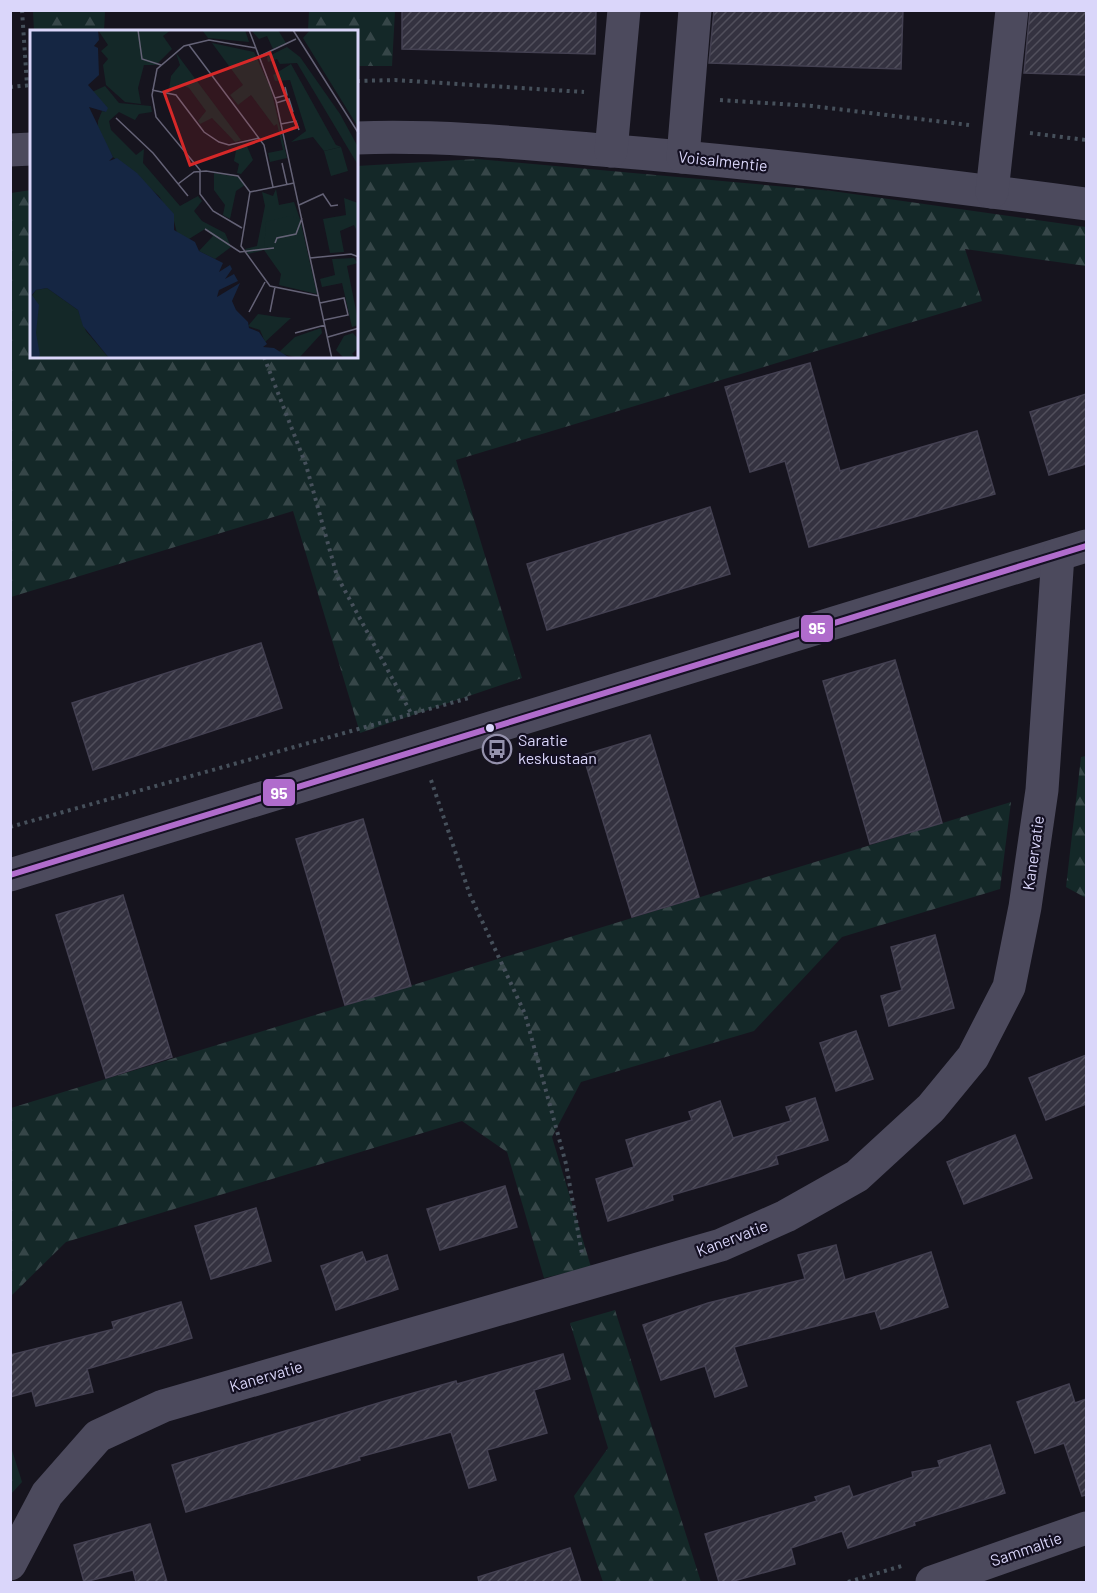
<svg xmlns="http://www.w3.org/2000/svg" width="1097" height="1593" viewBox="0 0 1097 1593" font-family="Barlow,sans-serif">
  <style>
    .forest { fill: url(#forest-firs) }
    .building { fill: url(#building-hatch); stroke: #434051; stroke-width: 1.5 }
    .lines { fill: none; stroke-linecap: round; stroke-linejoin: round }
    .path { stroke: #46505b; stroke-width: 4; stroke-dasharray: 3 4.5; stroke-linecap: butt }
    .minor { stroke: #4c4a5d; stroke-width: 33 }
    .bus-1-casing { stroke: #141022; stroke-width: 10 }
    .bus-1 { stroke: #b06ccc; stroke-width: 6 }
    .bus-dot { fill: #dad6fa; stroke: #141022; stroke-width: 2 }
    .labels { text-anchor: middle; stroke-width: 4.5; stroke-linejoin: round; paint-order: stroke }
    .street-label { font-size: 16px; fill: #dad6fa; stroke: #141022 }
    .poi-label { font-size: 16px; fill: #dad6fa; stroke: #141022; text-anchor: start }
    .inset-road { fill: none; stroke: #646276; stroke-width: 1.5 }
    .view { fill: #d62828; fill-opacity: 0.15; stroke: #d62828; stroke-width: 3 }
    .inset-edge { fill: none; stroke: #dad6fa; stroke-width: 3 }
    .line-badge { stroke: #141022; stroke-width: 2 }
    .badge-label { font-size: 16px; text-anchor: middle; font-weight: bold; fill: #fff }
  </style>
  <defs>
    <pattern id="forest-firs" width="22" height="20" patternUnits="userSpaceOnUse" patternTransform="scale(1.5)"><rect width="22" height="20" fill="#142828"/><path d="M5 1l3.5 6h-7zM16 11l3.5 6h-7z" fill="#364648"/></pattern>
    <pattern id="building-hatch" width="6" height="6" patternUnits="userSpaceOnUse" patternTransform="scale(1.5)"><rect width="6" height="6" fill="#343240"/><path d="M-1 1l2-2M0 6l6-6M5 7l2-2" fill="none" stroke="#514f5c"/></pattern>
  </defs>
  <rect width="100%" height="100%" fill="#16141e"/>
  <g class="forest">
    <polygon points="33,11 105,11 104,31 34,31"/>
    <polygon points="309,11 395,11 392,66 357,66 357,32 308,31"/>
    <polygon points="477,159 832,191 1086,227 1086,266 965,249 982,301 456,460 522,678 360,733 293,511 11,597 11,193 31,190 32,357 357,357 357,166"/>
    <polygon points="1086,756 1086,898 1066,887 1081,757"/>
    <polygon points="1011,802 1000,889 842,937 754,1031 581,1082 552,1137 591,1267 544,1278 507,1152 462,1121 66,1242 11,1296 11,1108"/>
    <polygon points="615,1310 701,1582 603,1582 574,1496 608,1448 570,1323"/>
    <polygon points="10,1444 22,1482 11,1494 10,1494"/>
  </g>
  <g class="building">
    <polygon points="402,10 596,10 595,54 402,49"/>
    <polygon points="714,10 903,10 901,69 709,63"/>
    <polygon points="1030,10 1086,10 1086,75 1024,73"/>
    <polygon points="810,363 840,471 977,431 995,494 809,547 785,461 750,472 725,387"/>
    <polygon points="1086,394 1086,464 1049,475 1030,412"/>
    <polygon points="710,507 730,574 547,630 527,564"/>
    <polygon points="261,643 282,708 93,770 72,703"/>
    <polygon points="895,660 942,823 870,844 823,681"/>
    <polygon points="650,735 699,897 632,917 583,755"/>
    <polygon points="363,819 411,986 345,1005 296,839"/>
    <polygon points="123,895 172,1057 106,1078 56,915"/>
    <polygon points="935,935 954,1008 889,1026 881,996 902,990 891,947"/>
    <polygon points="856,1031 873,1079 836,1091 820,1043"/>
    <polygon points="1086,1055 1086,1104 1046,1120 1029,1078"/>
    <polygon points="815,1098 828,1140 776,1156 778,1164 672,1195 673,1200 608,1221 596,1179 634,1167 626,1140 692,1120 689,1112 720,1101 733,1138 791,1121 786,1107"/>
    <polygon points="1015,1135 1032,1178 964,1204 947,1162"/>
    <polygon points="505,1186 517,1227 440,1250 427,1209"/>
    <polygon points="256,1208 271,1261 211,1279 195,1226"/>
    <polygon points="836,1245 845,1280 931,1252 948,1307 881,1329 875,1311 734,1347 747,1386 715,1397 705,1366 661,1380 643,1325 708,1303 805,1279 798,1255"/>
    <polygon points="362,1252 366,1262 387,1255 398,1289 336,1310 321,1266"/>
    <polygon points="181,1302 192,1338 87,1369 93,1392 36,1406 32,1391 10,1397 10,1355 114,1329 112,1322"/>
    <polygon points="563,1354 570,1379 534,1390 547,1433 487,1450 496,1480 469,1488 451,1432 359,1457 360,1460 186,1512 172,1465 385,1401 456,1381 457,1384"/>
    <polygon points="1069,1384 1075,1403 1086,1399 1086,1495 1082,1496 1064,1443 1035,1453 1017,1402"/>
    <polygon points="990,1445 1005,1493 914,1522 915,1525 848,1548 842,1531 791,1548 795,1564 730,1582 719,1582 705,1534 817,1501 815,1497 849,1486 853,1497 913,1477 912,1472 940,1467 938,1461"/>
    <polygon points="150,1524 167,1582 136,1582 133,1570 84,1582 74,1545"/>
    <polygon points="570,1548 581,1582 479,1582 478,1577"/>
  </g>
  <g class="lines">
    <g class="path">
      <polyline points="22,10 27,85"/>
      <polyline points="357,81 395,80 584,92"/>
      <polyline points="10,87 32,85"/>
      <polyline points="720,100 812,106 969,125"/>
      <polyline points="1030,133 1086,140"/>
      <polyline points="264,357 306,465 337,576 412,715"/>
      <polyline points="431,780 470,895 525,1014 566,1164 582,1254"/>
      <polyline points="10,827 472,697"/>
      <polyline points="848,1582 905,1565"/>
    </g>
    <g class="minor">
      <path d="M 357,138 C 438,135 521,143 602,150 C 764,163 925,183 1086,204"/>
      <polyline points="10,150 32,149"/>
      <polyline points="611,151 624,10"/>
      <polyline points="683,157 695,10"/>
      <polyline points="992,192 1012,10"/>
      <polyline points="10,875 1086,546"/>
      <polyline points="10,1564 47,1494 98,1436 163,1406 721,1245 786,1216 857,1176 931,1108 973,1057 1009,987 1025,907 1042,790 1058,555"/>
      <polyline points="932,1582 1086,1528"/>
    </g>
    <g class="bus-1-casing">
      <polyline id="bus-1" points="10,875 1086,546"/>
    </g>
    <use href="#bus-1" class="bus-1"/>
  </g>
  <defs>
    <g id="bus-ring" transform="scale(1.5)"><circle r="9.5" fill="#141022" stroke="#9592ad" stroke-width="1.5"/><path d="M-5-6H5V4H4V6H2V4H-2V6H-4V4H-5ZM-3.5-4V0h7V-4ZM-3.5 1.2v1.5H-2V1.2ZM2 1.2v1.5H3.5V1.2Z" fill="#9592ad"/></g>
  </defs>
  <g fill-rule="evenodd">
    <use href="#bus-ring" x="497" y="749"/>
  </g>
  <circle class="bus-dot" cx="490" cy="728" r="5"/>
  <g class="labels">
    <g class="street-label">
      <text transform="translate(723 161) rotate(6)" y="6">Voisalmentie</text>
      <text transform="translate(1033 853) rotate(-82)" y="6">Kanervatie</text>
      <text transform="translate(732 1238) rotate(-21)" y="6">Kanervatie</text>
      <text transform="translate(266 1376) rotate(-16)" y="6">Kanervatie</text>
      <text transform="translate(1026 1549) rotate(-19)" y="6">Sammaltie</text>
    </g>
    <g class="poi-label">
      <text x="518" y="746">Saratie<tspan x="518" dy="18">keskustaan</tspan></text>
    </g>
  </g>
  <g transform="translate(30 30)">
    <rect width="328" height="328" fill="#16141e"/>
    <path d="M 68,0 L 141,0 L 133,6 L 142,19 L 126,35 L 114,35 L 108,58 L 111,74 L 95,72 L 76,55 L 73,35 L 78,29 L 71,21 L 78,15 ZM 172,0 L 215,0 L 219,12 L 178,8 ZM 221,0 L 248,0 L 256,13 L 243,19 L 237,6 L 229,9 ZM 280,0 L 328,0 L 328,97 L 273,8 ZM 182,13 L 224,22 L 241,59 L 257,128 L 240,132 L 238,123 L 253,120 L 247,94 L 244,96 L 221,65 L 208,75 L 200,65 L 213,55 ZM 257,17 L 270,27 L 310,84 L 328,117 L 328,135 L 267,33 L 250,34 L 247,29 L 238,32 L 237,27 ZM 146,23 L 211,110 L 205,112 L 182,88 L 170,94 L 168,91 L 176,81 L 159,58 L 151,54 L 139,60 L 141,46 L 150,35 ZM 261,34 L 306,115 L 311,117 L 294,121 L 283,107 L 261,112 L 276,101 L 260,50 L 245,51 L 243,45 ZM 75,56 L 89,73 L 121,76 L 122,82 L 109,84 L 105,90 L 89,82 L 79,91 L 81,100 L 106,125 L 114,119 L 113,133 L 150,176 L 168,166 L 172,171 L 164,181 L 172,191 L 195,203 L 201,217 L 185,229 L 169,221 L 183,206 L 175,199 L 159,209 L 147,203 L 144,191 L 129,166 L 83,127 L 68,99 L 68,91 L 72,81 L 76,82 L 74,75 L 62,62 ZM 216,114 L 223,130 L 211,144 L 207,143 L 209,134 L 204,131 L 207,116 ZM 184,143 L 208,147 L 215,155 L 206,161 L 200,189 L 193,185 L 195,175 L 184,160 ZM 246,159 L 249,175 L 264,172 L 270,189 L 234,220 L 218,224 L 215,219 L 227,216 L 235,176 L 232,162 L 243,166 ZM 314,168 L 328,173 L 328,203 L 324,195 L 310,201 L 314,222 L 300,223 L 293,189 L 316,185 ZM 324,228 L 328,233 L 317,236 L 328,290 L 328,295 L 322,297 L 312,253 L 292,257 L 290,249 L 305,245 L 302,229 ZM 17,258 L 48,280 L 56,301 L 79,328 L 8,328 L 2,266 L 6,260 ZM 228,284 L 248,287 L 261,288 L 235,312 L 230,300 L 218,296 ZM 291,298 L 292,303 L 269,328 L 248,323 L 265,307 ZM 323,303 L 328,309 L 328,318 L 322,324 L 326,328 L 314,328 L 306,320 L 314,306 Z" fill="#142828"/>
    <path d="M 311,117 L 318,141 L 301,146 L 294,121 ZM 260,186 L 270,189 L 287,264 L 249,255 L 251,244 L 234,220 L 236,192 Z" fill="#142828"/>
    <path d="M 0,0 L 68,0 L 69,10 L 64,16 L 68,18 L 69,45 L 58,55 L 78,78 L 76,82 L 59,77 L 83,127 L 79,131 L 87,128 L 107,143 L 144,184 L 144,200 L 165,212 L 169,221 L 193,233 L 189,242 L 200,235 L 202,239 L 195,249 L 204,244 L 208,251 L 189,260 L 187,267 L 210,253 L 202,271 L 206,280 L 218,292 L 219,298 L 229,302 L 237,314 L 233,317 L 244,318 L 260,328 L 79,328 L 53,296 L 48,280 L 17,258 L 6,260 L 2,265 L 9,275 L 6,303 L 10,325 L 8,328 L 0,328 Z" fill="#152643"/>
    <path class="inset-road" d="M 108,0 L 112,29 L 131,35M 219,0 L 246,71 L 302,329M 263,0 L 329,104M 159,15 L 234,115 L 243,157M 230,26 L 266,9M 122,60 L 146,65 L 174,102 L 189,112 L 199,115 L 229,108M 245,68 L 257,65 L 255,57M 246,73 L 259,69 L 263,82M 86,88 L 123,123 L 158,166M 251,94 L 266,91 L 269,100M 252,133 L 257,155M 264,153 L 220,162 L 211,216 L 240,256 L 289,266M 148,154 L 164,142 L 176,141 L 208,146 L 220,162M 269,175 L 293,164 L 301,176 L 308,175M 212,198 L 183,181 L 170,164 L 170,140 L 126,87 L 122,65 L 127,39 L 154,16 L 179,10 L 226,18M 175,199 L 210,222 L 244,218M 245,213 L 247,208 L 266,204 L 272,188M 280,228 L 321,224 L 329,227M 290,273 L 314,268 L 318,285 L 294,290M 219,282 L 235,252M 240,282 L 245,257M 265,303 L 295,295M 298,307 L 329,298"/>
    <path class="view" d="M 240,23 L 267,97 L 160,135 L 134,62 Z"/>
    <rect width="328" height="328" class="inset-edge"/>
  </g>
  <g class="line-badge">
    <rect x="800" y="614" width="34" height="29" rx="6" fill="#b06ccc"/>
    <rect x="262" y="778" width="34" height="29" rx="6" fill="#b06ccc"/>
  </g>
  <g class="badge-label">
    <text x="817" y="634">95</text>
    <text x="279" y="799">95</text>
  </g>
  <rect width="1097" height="1593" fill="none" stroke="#dad6fa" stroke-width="24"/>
</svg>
